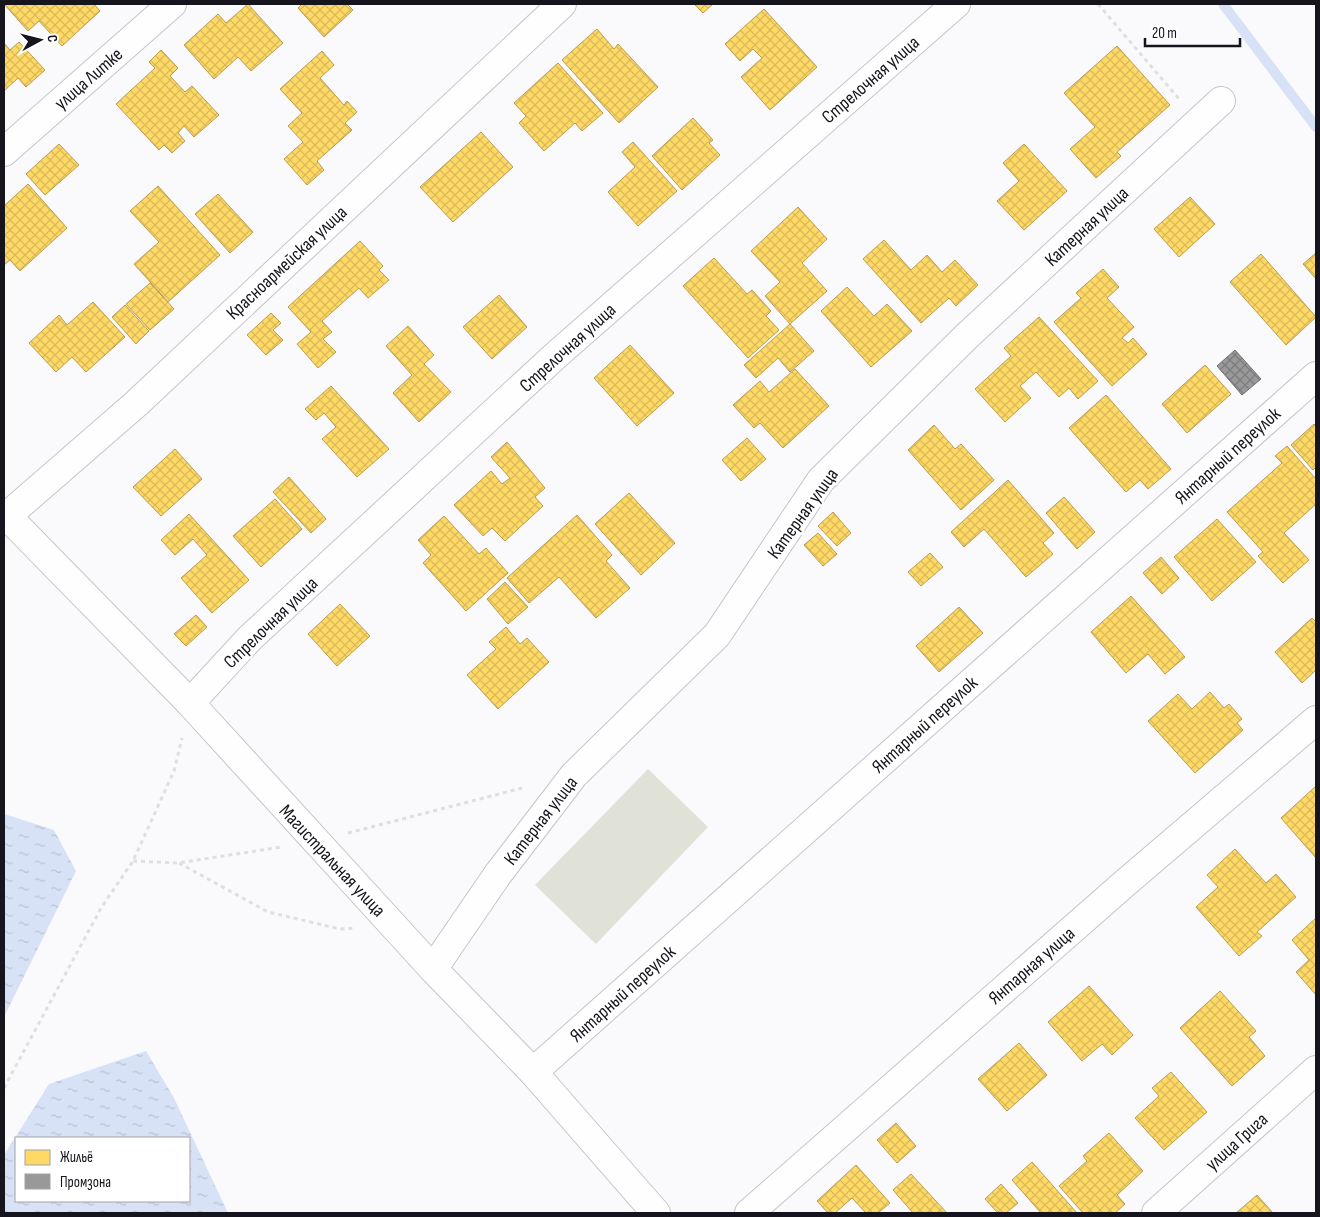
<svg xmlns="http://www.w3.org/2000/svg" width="1320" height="1217" viewBox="0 0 1320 1217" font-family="'Sofia Sans Condensed',sans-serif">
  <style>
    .green { fill: #e0e1d7 }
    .water { fill: url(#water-ripples); fill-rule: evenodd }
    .homes { fill: url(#homes-cross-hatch); stroke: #b99e50 }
    .industry { fill: url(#industry-cross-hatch); stroke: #727174 }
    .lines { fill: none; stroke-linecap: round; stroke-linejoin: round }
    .stream { stroke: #d8e2f6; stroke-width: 10 }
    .minor-casing { stroke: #c6c4ca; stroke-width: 30 }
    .path { stroke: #dfdfdf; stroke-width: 3; stroke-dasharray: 4 4; stroke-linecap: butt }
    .minor { stroke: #fefeff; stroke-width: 28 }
    .labels { text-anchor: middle; stroke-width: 5; stroke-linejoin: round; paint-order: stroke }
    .street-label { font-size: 19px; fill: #16141c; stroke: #fff }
  </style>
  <defs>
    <pattern id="water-ripples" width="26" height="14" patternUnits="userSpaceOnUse" patternTransform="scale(1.25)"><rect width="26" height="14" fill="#d8e2f6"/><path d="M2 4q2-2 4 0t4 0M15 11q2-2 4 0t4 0" fill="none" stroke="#b9c1d2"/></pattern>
    <pattern id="homes-cross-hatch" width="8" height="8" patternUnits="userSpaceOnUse" patternTransform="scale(1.25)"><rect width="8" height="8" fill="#ffd966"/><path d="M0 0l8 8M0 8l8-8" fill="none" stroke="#dab958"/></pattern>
    <pattern id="industry-cross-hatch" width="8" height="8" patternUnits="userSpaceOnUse" patternTransform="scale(1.25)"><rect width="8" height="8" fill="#999"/><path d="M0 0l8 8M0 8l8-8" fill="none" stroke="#7c7c7c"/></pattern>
  </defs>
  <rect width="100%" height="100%" fill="#faf9fc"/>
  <polygon class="green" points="648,769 708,827 596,944 535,885"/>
  <g class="water">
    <polygon points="4,814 54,830 76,871 4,1017"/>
    <path d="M 146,1051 L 174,1098 L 228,1213 L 4,1213 L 4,1155 L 49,1084 ZM 16,1138 L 189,1138 L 189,1201 L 16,1201 Z"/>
  </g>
  <g class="homes">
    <polygon points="4,4 94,4 100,11 62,46 39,21 28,31"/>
    <polygon points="248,4 283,43 251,71 238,57 214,79 184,45 218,14 226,23"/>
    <polygon points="302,4 347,4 353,10 324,37 298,8"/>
    <polygon points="694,4 713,4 703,13"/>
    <polygon points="764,9 817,67 770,110 741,77 762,58 753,49 740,61 725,44"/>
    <polygon points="597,29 614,49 618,44 658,87 619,123 562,60"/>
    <polygon points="19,42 45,70 26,87 18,78 4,91 4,43 10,50"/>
    <polygon points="1117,46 1170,105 1117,152 1121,156 1096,178 1070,149 1095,127 1064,93"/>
    <polygon points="161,50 178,68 170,76 185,92 192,86 219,115 194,137 184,126 178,133 185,141 172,153 164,145 159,150 116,104 155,68 149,62"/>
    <polygon points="322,51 334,65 320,78 344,105 347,101 357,112 345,123 352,130 317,161 324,170 307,185 284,159 303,142 288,126 302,113 280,89"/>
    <polygon points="558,63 603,113 582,131 575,123 544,151 519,123 526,116 514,103"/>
    <polygon points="693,118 713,140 709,143 720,155 682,190 652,156"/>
    <polygon points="481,132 513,167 453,222 420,187"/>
    <polygon points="633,142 677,191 638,226 608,192 635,167 622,152"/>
    <polygon points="59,144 79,165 45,195 26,174"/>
    <polygon points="1024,144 1067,191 1024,230 997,201 1019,181 1003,163"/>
    <polygon points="28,184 67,228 20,271 10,260 4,265 4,206"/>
    <polygon points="158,186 220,255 168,302 134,264 159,242 130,211"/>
    <polygon points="218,194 253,232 230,253 195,214"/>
    <polygon points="1190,197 1215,224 1179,257 1154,229"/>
    <polygon points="798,207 827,239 802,263 827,291 790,324 765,296 780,282 751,251"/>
    <polygon points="884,240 911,270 927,255 942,272 955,260 978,285 956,306 949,298 921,323 863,259"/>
    <polygon points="360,241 383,266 379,270 389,280 368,298 359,288 322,321 332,332 323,339 336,352 318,368 297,344 311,332 288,307"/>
    <polygon points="1316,253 1316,279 1303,264"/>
    <polygon points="1261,254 1316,317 1286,345 1230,282"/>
    <polygon points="714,258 747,294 752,290 771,311 766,316 779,330 748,358 683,286"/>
    <polygon points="1103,269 1119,287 1107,298 1134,327 1122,338 1128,343 1133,338 1147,354 1112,386 1054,322 1081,298 1076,293"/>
    <polygon points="150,283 174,309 150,330 126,304"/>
    <polygon points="847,287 874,316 887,304 912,331 871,367 821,311"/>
    <polygon points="499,295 527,327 492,359 463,327"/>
    <polygon points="93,302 125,337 86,372 72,357 56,372 29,343 59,315 67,325"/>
    <polygon points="125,305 149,331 136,344 112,317"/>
    <polygon points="271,313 281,323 273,330 283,340 266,355 247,335"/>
    <polygon points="1039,317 1098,381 1078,399 1069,388 1059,397 1036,372 1020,386 1031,398 1005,422 975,389 1011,356 1004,348"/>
    <polygon points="790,324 814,351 790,372 778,358 756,378 744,365"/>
    <polygon points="408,326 434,355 424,364 451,392 419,422 393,393 412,375 386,346"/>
    <polygon points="630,345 674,393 637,426 594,378"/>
    <polygon points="1205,365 1231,394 1187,433 1162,404"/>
    <polygon points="795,369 829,406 783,448 760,423 754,428 733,405 760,381 769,392"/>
    <polygon points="331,386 389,449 357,477 322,439 336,427 324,413 316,420 305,409"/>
    <polygon points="1106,395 1171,469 1148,489 1140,480 1126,492 1069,428"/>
    <polygon points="1314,424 1316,426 1316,467 1313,470 1291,445"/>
    <polygon points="934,425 955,449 961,444 994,480 961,510 908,450"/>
    <polygon points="747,438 766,459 741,481 722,460"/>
    <polygon points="507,442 545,488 535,497 543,506 505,541 492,528 483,536 454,505 491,471 502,484 510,478 491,457"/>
    <polygon points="1287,446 1316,479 1316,504 1284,533 1309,560 1283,583 1258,556 1263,552 1227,512 1282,463 1275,456"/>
    <polygon points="175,449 202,479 161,516 133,487"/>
    <polygon points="289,477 326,519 311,533 273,492"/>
    <polygon points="1008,480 1054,533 1043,543 1053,554 1026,577 984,529 964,547 951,532"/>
    <polygon points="629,493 675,543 641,575 595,524"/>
    <polygon points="1064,497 1095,532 1077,549 1046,513"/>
    <polygon points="275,499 302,529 261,567 233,536"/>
    <polygon points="833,512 851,533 837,546 818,526"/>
    <polygon points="189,514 249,580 212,613 181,578 207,555 193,539 175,555 161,540"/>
    <polygon points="577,515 612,555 606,561 630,588 596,618 559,577 529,603 507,578"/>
    <polygon points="444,516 479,554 486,548 508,573 466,611 423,563 431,555 418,540"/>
    <polygon points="1217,519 1256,562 1212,601 1174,557"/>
    <polygon points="818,533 837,554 823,566 804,545"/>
    <polygon points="930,553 943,567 921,586 908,572"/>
    <polygon points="1161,557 1179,578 1162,594 1143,573"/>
    <polygon points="505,582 528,607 508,624 487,599"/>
    <polygon points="1131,596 1185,657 1165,674 1148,654 1126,673 1091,632"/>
    <polygon points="340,604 370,636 337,666 308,634"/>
    <polygon points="959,607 983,633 939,672 916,646"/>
    <polygon points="196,615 207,627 186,646 174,634"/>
    <polygon points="1312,618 1316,622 1316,670 1302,683 1275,652"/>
    <polygon points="506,627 520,644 527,638 549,662 498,709 467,675 496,649 489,642"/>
    <polygon points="1210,692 1224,708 1229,704 1242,719 1237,723 1243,730 1195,773 1148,721 1178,694 1192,709"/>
    <polygon points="1316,786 1316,858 1281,818"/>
    <polygon points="1235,849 1266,883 1276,874 1296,897 1257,932 1262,936 1239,956 1196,907 1218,887 1207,875"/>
    <polygon points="1316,918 1316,995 1296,972 1309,960 1292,940"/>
    <polygon points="1089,986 1133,1035 1112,1055 1102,1044 1082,1061 1048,1022"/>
    <polygon points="1220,991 1256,1031 1249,1037 1265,1056 1232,1086 1180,1028"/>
    <polygon points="1019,1043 1047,1075 1007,1111 978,1079"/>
    <polygon points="1171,1072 1207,1112 1164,1150 1135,1118 1159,1096 1152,1088"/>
    <polygon points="896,1123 916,1146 897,1163 877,1140"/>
    <polygon points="1109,1133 1143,1171 1117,1195 1125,1204 1115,1213 1083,1213 1059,1186 1087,1161 1083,1156"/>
    <polygon points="1032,1162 1077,1213 1041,1213 1012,1180"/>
    <polygon points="856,1165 890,1203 878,1213 866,1213 852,1198 835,1213 828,1213 817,1201"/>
    <polygon points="911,1174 947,1213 913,1213 893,1190"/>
    <polygon points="1001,1184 1018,1203 1006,1213 998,1213 985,1199"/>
    <polygon points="1257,1195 1273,1213 1236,1213"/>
  </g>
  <polygon class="industry" points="1235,350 1261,379 1242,395 1217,366"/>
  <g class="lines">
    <polyline class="stream" points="1223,4 1316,127"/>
    <g class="minor-casing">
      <g id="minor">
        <polyline points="4,152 172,4"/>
        <polyline points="4,513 190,703 433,969 533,1072 656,1213"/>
        <polyline points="7,516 137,403 562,4"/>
        <polyline points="190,703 250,638 554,357 956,4"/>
        <polyline points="433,969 498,874 574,775 717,635 821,480 968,335 1221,101"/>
        <polyline points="533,1072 1316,376"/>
        <polyline points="749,1213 1124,884 1316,720"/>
        <polyline points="1156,1213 1316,1070"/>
      </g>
    </g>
    <g class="path">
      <polyline points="1098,4 1179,99"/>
      <polyline points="348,833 526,787"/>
      <polyline points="133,861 178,863 281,847"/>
      <polyline points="179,863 268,912 340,929 355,928"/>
      <polyline points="4,1088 101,908 133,861 174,771 182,738"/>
    </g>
    <use href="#minor" class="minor"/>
  </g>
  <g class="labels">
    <g class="street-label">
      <text transform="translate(88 78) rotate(-41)" y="7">улица Литке</text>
      <text transform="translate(870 79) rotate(-41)" y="7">Стрелочная улица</text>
      <text transform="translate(1086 226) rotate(-43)" y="7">Катерная улица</text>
      <text transform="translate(286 262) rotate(-43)" y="7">Красноармейская улица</text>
      <text transform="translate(567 347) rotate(-42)" y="7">Стрелочная улица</text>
      <text transform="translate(1227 455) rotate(-42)" y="7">Янтарный переулок</text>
      <text transform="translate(802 513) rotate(-54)" y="7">Катерная улица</text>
      <text transform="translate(270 622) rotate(-44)" y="7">Стрелочная улица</text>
      <text transform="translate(924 724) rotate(-42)" y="7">Янтарный переулок</text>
      <text transform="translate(540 820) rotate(-52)" y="7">Катерная улица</text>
      <text transform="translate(333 860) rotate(47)" y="7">Магистральная улица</text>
      <text transform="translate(1031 965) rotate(-41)" y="7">Янтарная улица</text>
      <text transform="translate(622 993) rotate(-42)" y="7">Янтарный переулок</text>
      <text transform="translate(1236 1141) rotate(-42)" y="7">улица Грига</text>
    </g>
  </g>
  <rect width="1320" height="1217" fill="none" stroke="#16141c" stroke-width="10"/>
  <rect x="15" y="1137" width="175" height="65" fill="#ffffff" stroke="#a2a1a4"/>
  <rect x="25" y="1150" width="25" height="15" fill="#ffd966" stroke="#a2a1a4"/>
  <text x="60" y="1162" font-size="15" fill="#16141c">Жильё</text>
  <rect x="25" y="1174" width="25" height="15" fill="#999999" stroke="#a2a1a4"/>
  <text x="60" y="1187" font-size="15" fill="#16141c">Промзона</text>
  <g transform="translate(40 40) rotate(83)" stroke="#ffffff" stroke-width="4" paint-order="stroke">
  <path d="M0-4L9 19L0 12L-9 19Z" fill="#16141c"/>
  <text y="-8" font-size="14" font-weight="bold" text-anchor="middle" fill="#16141c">С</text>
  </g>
  <path d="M1145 38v8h95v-8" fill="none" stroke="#16141c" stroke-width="2.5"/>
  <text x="1152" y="38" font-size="15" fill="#16141c" stroke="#ffffff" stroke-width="4" paint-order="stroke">20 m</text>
</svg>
